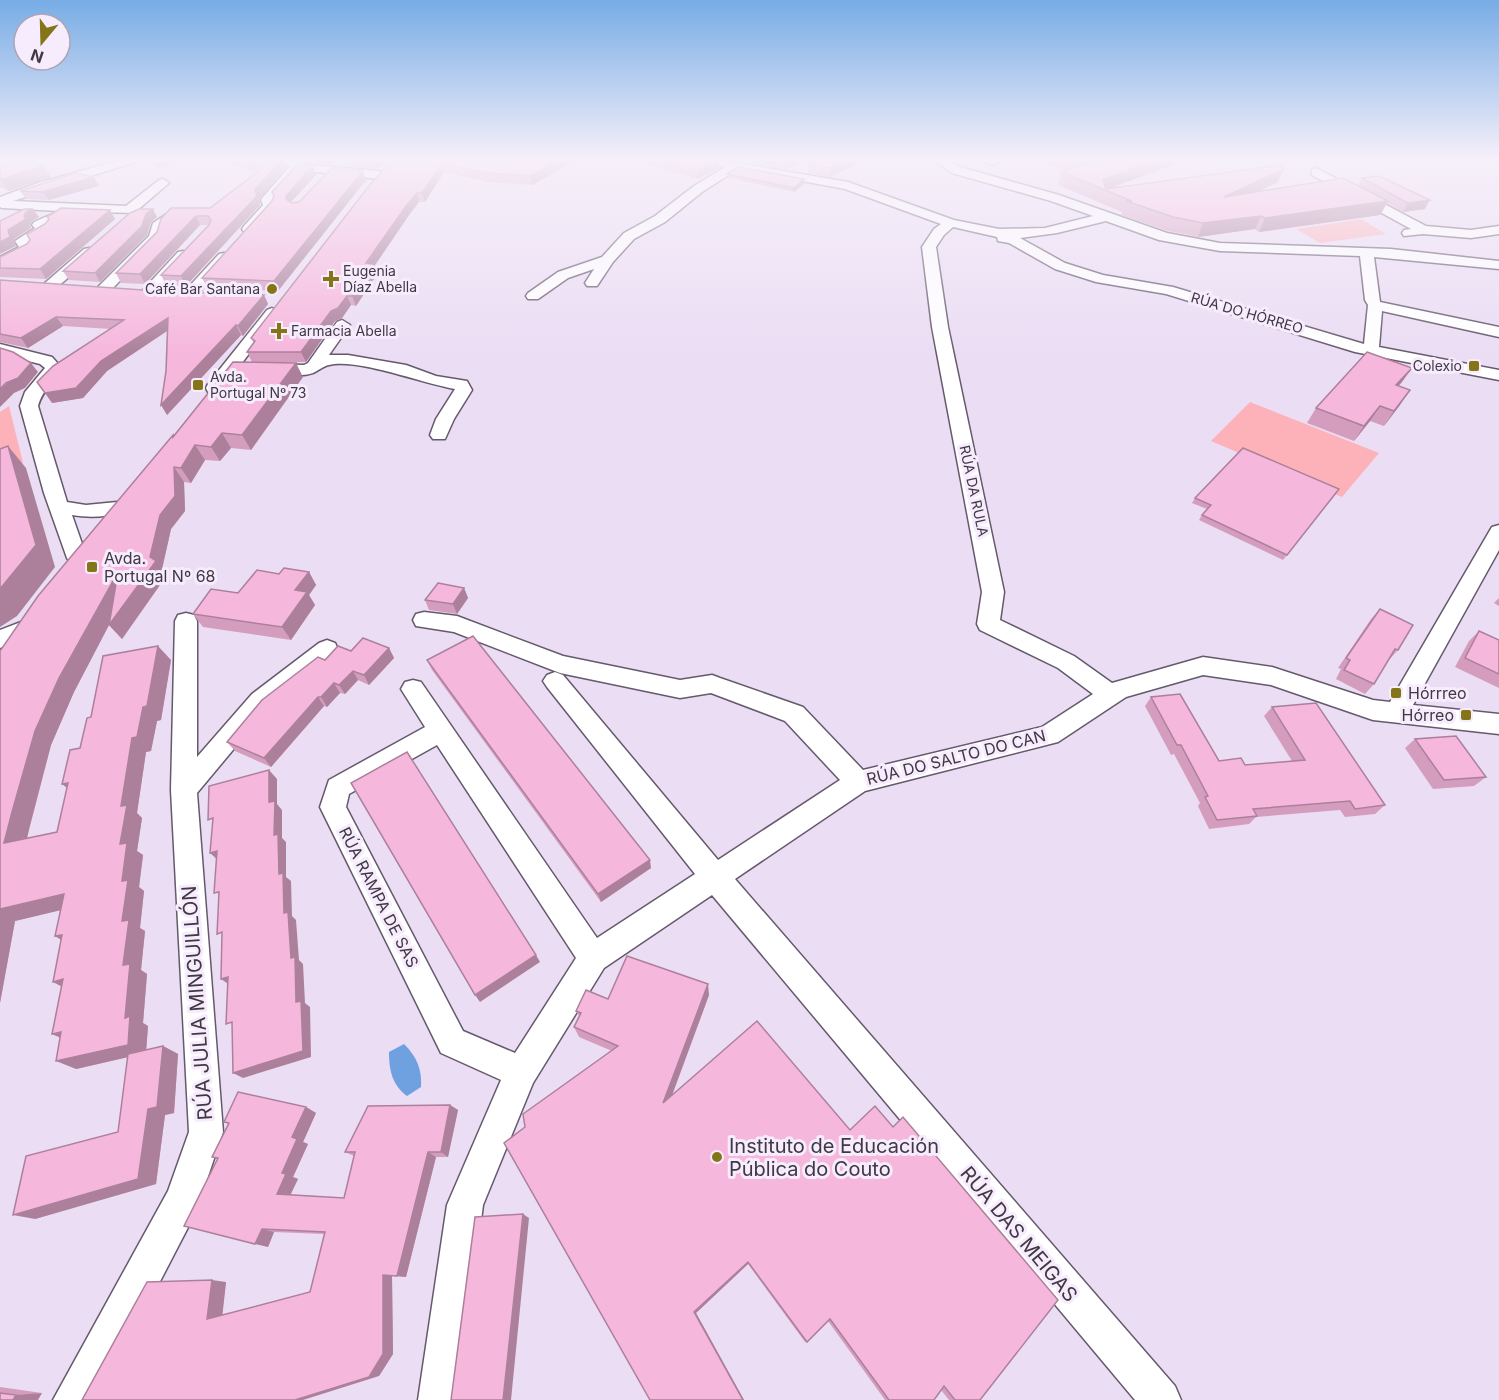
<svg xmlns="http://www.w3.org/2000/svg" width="1499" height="1400" viewBox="0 0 1499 1400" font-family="Inter,sans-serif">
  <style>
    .green { fill: #fdb1b9 }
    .water { fill: #6fa1e1 }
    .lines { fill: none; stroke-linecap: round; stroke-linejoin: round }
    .minor-casing { stroke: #65596c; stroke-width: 3 }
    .minor { fill: #fff; fill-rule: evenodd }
    .wall { fill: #d49dbe }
    .shaded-wall { fill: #ac809b }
    .building { fill: #f6b7dd; stroke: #ac809b; stroke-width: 1.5 }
    .poi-dot { fill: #847518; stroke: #f7ebfe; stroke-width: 2 }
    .labels { text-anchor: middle; stroke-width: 6; stroke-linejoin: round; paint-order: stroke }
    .far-poi-label { font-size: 14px; fill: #3f3942; stroke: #f7ebfe; text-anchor: start }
    .far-street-label { font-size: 14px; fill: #3f3942; stroke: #f7ebfe }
    .poi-label { font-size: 16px; fill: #3f3942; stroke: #f7ebfe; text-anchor: start }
    .street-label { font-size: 16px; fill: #3f3942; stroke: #f7ebfe }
    .near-street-label { font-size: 20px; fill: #3f3942; stroke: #f7ebfe }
    .near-poi-label { font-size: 20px; fill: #3f3942; stroke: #f7ebfe; text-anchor: start }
  </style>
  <rect width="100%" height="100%" fill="#ebddf4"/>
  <g class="green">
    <polygon points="1361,219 1386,234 1320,243 1296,229"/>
    <polygon points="1250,402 1379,453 1342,497 1211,441"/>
    <polygon points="9,406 23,463 0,471 0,412"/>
  </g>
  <path class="water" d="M 404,1044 C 417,1057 422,1069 421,1087 L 407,1096 C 392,1085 389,1070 389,1052 Z"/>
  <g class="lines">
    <g class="minor-casing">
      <g id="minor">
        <polygon points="127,158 147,158 13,201 126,206 159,180 163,179 169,183 134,213 63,211 67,214 49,225 52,228 50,231 30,242 34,248 32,251 0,267 0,257 19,247 15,241 35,228 32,225 34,222 59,211 2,208 0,207 0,197 38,183"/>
        <polygon points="270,158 288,158 308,165 379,171 385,175 379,179 300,170 273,200 276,205 254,232 244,232 242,229 244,226 263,205 261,200 263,197 290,166"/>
        <path d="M 709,158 L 848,182 L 954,220 L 999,229 L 1045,228 L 1093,216 L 1051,201 L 952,173 L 930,158 L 945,158 L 960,167 L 1059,195 L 1167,233 L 1220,243 L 1391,249 L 1499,261 L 1499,269 L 1374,257 L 1380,302 L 1499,327 L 1499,337 L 1382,311 L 1379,347 L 1499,370 L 1499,380 L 1355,352 L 1166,294 L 1096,282 L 1055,269 L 1009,243 L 998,241 L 997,237 L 953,227 L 944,235 L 936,247 L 948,327 L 1004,592 L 1000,620 L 1074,656 L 1112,683 L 1203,657 L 1272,667 L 1373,700 L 1390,702 L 1489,532 L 1492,527 L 1499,525 L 1499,550 L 1413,705 L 1499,714 L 1499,734 L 1373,720 L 1271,685 L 1203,675 L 1126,697 L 1058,742 L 865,791 L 735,879 L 1175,1386 L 1181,1400 L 1135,1400 L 712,895 L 604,968 L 533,1083 L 483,1205 L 458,1400 L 418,1400 L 447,1205 L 501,1080 L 441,1053 L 320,807 L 329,780 L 425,727 L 401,689 L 405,682 L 413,680 L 421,682 L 597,938 L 695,874 L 547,687 L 543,681 L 547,675 L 555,672 L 563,675 L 718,860 L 840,780 L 785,721 L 711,693 L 680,698 L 560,673 L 454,632 L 416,626 L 413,620 L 416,614 L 424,612 L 457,616 L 563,656 L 680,680 L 712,675 L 720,678 L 803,707 L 863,770 L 1042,727 L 1093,694 L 1058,668 L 980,630 L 977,624 L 982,592 L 932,327 L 922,247 L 934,229 L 941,224 L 845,189 L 738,169 L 702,192 L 665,222 L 634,239 L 613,262 L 597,286 L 587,286 L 585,283 L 594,269 L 568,278 L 538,299 L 528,299 L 526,296 L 528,293 L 558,272 L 602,257 L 624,233 L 655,216 L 694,186 L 725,167 L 708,163 L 706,161 ZM 1106,221 L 1159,240 L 1220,251 L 1360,256 L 1365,300 L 1368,305 L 1364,344 L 1173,287 L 1103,275 L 1065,263 L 1020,238 L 1057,233 ZM 437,745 L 576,958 L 515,1053 L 463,1031 L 346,807 L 349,794 Z"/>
        <polygon points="977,158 1008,158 993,165"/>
        <polygon points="1316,168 1426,226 1471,230 1499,226 1499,234 1471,238 1423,234 1404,236 1402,233 1404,230 1411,229 1312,175 1312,169"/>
        <polygon points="168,213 174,217 164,227 160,240 108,293 98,293 96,290 98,287 149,236 153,223"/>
        <polygon points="89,248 94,249 96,252 94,255 55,289 45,289 43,286 45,283 84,249"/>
        <polygon points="183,251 190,255 188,258 153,296 143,296 141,293 143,290 178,252"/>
        <polygon points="224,253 231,257 229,260 194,298 184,298 182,295 184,292 219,254"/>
        <polygon points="272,308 280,313 220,392 208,392 206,388 208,384 267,310"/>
        <path d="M 342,320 L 350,325 L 329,355 L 348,355 L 406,365 L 436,376 L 467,381 L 472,390 L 454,419 L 445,439 L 433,439 L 430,435 L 436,419 L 455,389 C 424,384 358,358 329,365 C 323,366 318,371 313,373 C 304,377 265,376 260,369 L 268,364 L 304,365 L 308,363 L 337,322 Z"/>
        <path d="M 0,344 L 52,357 L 61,367 C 58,381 43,387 38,406 L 67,502 L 86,505 L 117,502 L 124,504 L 127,508 L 124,512 C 107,517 89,518 72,515 L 87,558 L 84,563 L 77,565 L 70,563 L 67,558 L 44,493 L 20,406 L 25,392 L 45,368 L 40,364 L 0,354 Z"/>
        <polygon points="186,613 194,615 197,621 197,757 252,694 319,643 327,640 335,643 338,649 335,655 268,708 197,793 223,1132 196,1212 153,1295 95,1400 53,1400 168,1191 189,1132 171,790 175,621 178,615"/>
        <polygon points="21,622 29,624 32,630 29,636 0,648 0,630"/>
      </g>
    </g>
    <use href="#minor" class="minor"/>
  </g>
  <g class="wall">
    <polygon points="0,158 51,177 9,191 0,187"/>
    <polygon points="144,158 192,158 159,168 146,161"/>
    <polygon points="212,158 283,158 286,167 259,199 260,205 186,286 166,285 161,275 210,225 200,225 145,284 121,283 116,273 157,232 210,208 257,172"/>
    <polygon points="295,158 341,158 328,165 308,163"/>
    <polygon points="341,158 393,158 376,169 347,166 345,161"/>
    <polygon points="400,158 581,158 532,185 488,182 444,172 425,202 419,202 409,215 375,265 378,273 356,306 351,305 342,318 335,321 306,362 252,362 247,352 254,343 251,338"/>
    <polygon points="629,158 715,158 719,168 697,179"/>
    <polygon points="730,158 810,158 787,169"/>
    <polygon points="820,158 883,158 874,162 867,159 830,177 808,173 808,164"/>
    <polygon points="1045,158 1190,158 1113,187 1278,182 1257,192 1358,186 1362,178 1425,209 1403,212 1387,203 1380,215 1259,232 1255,229 1198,237 1168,231 1121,215 1122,212 1058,185 1061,172 1065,171 1044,163"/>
    <polygon points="727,174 804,179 804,184 794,192 728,178"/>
    <polygon points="316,175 291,202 292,203 299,202 366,180 278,291 207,287 202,278 272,201 274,196 272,192"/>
    <polygon points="94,177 99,186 49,200 26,199 20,191"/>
    <polygon points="157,217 151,222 147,235 100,282 69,280 63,271"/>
    <polygon points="115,219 46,279 0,277 0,257"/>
    <polygon points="0,280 143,290 264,295 268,304 243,336 241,335 167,415 166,371 167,331 107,371 83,398 52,403 111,329 63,326 28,348 0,342"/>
    <polygon points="1412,368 1398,386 1400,405 1384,426 1370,421 1354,441 1307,423 1316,408"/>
    <polygon points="303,377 251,450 231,448 220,461 205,460 191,483 184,482 185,511 171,529 162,569 167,575 122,639 109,625 74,692 51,745 27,838 57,832 80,748 91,717 171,660 161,720 157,721 151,751 146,752 137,813 142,818 137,851 143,855 139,887 144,891 140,928 145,931 141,970 147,974 143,1023 148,1026 146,1050 163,1046 178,1054 174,1113 165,1115 156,1184 35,1219 118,1132 128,1057 76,1069 60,1037 52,1034 62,986 61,940 55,936 61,910 15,921 0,1003 0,651 174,436"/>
    <polygon points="1336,494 1283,560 1199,520 1202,515 1207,509 1192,503 1195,498"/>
    <polygon points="309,572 316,585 309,595 315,605 291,640 203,627 193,614 279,574"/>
    <polygon points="464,588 468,598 457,614 429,610 425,600"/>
    <polygon points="1499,598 1499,606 1494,603"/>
    <polygon points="1380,609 1398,650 1389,660 1374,684 1365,694 1336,679 1341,669 1338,668 1371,619"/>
    <polygon points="1479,631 1499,640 1499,688 1455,667 1469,641"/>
    <polygon points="389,648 394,658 369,685 358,680 345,694 340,693 327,707 324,706 271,767 235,751 227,742 325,660 351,651"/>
    <polygon points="427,660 651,868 601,902 432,670"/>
    <polygon points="1151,697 1219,761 1245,765 1292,761 1264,716 1272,707 1385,805 1375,814 1345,817 1340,810 1256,817 1249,824 1209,829 1198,806 1200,803 1174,754 1171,755 1145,706"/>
    <polygon points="1415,739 1486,777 1474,786 1433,789 1405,748"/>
    <polygon points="709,995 672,1096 980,1400 949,1400 941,1390 934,1400 885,1400 828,1321 807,1342 805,1342 748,1264 696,1313 744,1400 650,1400 525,1127 612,1051 579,1037 574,1027 579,1016 576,1011 608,999"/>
    <polygon points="450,1105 458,1110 448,1157 436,1157 406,1277 392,1276 393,1354 379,1376 82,1400 226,1282 222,1315 310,1292 324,1234 274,1232 268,1247 218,1159 212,1157 228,1124 224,1122 306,1107 316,1113 303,1142 308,1144 293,1177 298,1179 290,1195 344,1198 354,1156 345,1152"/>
    <polygon points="0,1387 42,1393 0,1400"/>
  </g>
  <g class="shaded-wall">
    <polygon points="159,158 192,158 159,168 154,159"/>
    <polygon points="283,158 286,167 259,199 260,205 186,286 181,276"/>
    <polygon points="326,158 341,158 328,165"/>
    <polygon points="377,158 393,158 376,169 374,160"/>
    <polygon points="564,158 581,158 532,185 530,176"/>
    <polygon points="791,158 810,158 787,169 787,160"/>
    <polygon points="852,158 867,158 867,159 830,177 830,168"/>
    <polygon points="874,158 883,158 874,162"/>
    <polygon points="1161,158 1190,158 1106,190 1103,180"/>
    <polygon points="719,159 719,168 697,179 697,170"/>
    <polygon points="442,163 444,172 425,202 422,193"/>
    <polygon points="44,165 51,177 9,191 1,180"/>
    <polygon points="313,166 316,175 289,204 286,199 286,196"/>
    <polygon points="1284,169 1278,182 1219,210 1224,197"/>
    <polygon points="363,171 366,180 278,291 274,281"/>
    <polygon points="94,177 99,186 49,200 43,192"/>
    <polygon points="804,179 804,184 794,192 794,188"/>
    <polygon points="417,193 419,202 409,215 375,265 378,273 356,306 352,296 366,263 406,206"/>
    <polygon points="1430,200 1425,209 1403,212 1408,203"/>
    <polygon points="1388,201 1380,215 1259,232 1265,218"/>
    <polygon points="33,209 39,217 32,221 30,225 31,228 14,239 16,246 0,254 0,242 8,230 24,216 26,212"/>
    <polygon points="153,209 157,217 151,222 147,235 100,282 95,273 146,214"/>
    <polygon points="110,210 115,219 46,279 40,269"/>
    <polygon points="196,216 200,225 145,284 140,274"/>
    <polygon points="1261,216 1255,229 1198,237 1203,223"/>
    <polygon points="264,295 268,304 243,336 238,326"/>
    <polygon points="347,296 351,305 342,318 335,321 306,362 301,352 331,311"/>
    <polygon points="56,317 63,326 28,348 21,338"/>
    <polygon points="168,318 173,327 107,371 83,398 52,403 45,393 101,361"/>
    <polygon points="236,325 241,335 167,415 161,405"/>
    <polygon points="31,363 38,372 25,388 14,393 0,407 0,389"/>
    <polygon points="296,363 303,377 251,450 242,435"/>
    <polygon points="1412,368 1402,382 1386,400 1396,385"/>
    <polygon points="1410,390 1400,405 1384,426 1394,411"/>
    <polygon points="1380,406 1370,421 1354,441 1364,426"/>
    <polygon points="222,433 231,448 220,461 211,447"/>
    <polygon points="195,445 205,460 191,483 181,468"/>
    <polygon points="8,446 26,468 55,567 17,616 0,627 0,589"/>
    <polygon points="174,467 184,482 185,511 171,529 162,569 167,575 122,639 109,625 74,692 51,745 30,825 23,855 4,843 12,812 35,731 59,678 118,572 150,557 160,515"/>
    <polygon points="309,572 316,585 309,595 315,605 291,640 282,627 295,590"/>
    <polygon points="464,588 468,598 457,614 453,604"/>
    <polygon points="158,646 171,660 161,720 157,721 151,751 146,752 137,813 142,818 137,851 143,855 139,887 144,891 140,928 145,931 141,970 147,974 143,1023 148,1026 146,1053 76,1069 56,1061 125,1018 122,881 120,844 121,806 132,738 143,707"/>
    <polygon points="389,648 394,658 369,685 364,675"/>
    <polygon points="353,671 358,680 345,694 339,685"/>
    <polygon points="334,683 340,693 327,707 321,697"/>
    <polygon points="318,697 324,706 271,767 264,758"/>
    <polygon points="269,770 277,779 277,804 282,810 282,838 286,842 286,877 291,881 292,916 296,920 299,960 303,964 305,1003 310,1007 311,1057 243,1078 233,1073 296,1002 269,802"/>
    <polygon points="68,783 78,797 62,784"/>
    <polygon points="217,851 219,861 210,853"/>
    <polygon points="650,860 651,868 601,902 598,894"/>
    <polygon points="64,894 82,905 15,921 0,1003 0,909"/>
    <polygon points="62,935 74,947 55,936"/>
    <polygon points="536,955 540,962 480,1002 475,995"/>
    <polygon points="228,977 231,986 221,979"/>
    <polygon points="63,979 72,992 53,982"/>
    <polygon points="708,984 709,995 666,1111 663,1103"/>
    <polygon points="61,1032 72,1043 52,1034"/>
    <polygon points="163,1046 178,1054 174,1113 165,1115 156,1184 35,1219 13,1215 148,1109"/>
    <polygon points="450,1105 458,1110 448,1157 441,1152"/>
    <polygon points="306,1107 316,1113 303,1142 308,1144 293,1177 298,1179 289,1198 277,1194 282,1173 292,1137"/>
    <polygon points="428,1152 436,1157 406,1277 397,1276"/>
    <polygon points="523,1214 529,1218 511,1400 503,1400"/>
    <polygon points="262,1229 274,1232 268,1247 255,1244"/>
    <polygon points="748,1262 748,1264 696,1313 744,1400 743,1400 694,1312"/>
    <polygon points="383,1275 392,1276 393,1354 379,1376 303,1400 295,1400"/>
    <polygon points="212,1280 226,1282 222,1319 207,1319"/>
    <polygon points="42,1393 38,1400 13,1400 16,1395"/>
  </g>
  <g class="building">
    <polygon points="0,158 3,158 44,165 1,180 0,179"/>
    <polygon points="236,158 283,158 255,190 257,196 181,276 161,275 209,225 211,220 208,216 196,216 140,274 116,273 157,232 161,219 171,208 210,208 264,167"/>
    <polygon points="351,158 377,158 374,160"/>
    <polygon points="400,158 564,158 530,176 486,173 442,163 422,193 417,193 406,206 366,263 374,264 352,296 347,296 338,308 331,311 301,352 247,352 255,341 251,338 369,186 382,171"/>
    <polygon points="656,158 715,158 719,159 697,170"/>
    <polygon points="777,158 791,158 787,160"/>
    <polygon points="820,158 852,158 830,168 808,164"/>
    <polygon points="1068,158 1161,158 1103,180 1106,189 1282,165 1284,169 1224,197 1343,178 1388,201 1265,218 1261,216 1203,223 1173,217 1126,201 1132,201 1061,172 1084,164"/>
    <polygon points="298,164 313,166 286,196 286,199 292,203 299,202 332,168 363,171 274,281 202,278 272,201 274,195 272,192"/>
    <polygon points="738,167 804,179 794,188 727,174"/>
    <polygon points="75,173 94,177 43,192 20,191"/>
    <polygon points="1379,176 1430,200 1408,203 1362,178"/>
    <polygon points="61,208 110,210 40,269 0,268 0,257 27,244 30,240 27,234 45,224 49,219 47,217"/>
    <polygon points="24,209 33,209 26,212 24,216 26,219 8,230 10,237 0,242 0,221"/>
    <polygon points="139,209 153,209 146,214 142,226 95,273 63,271 130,213"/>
    <polygon points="0,280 143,290 264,295 238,326 236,325 161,405 166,371 168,318 101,361 76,388 45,393 37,382 53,366 124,320 56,317 21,338 0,334"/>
    <polygon points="0,348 13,352 31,363 18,378 6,383 0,389"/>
    <polygon points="1367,352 1412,368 1396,385 1410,390 1394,411 1380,406 1364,426 1316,408"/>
    <polygon points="233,362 296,363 242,435 222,433 211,447 195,445 181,468 174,467 175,496 160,515 150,557 156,561 109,625 118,572 59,678 35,731 12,812 4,843 57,832 68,783 62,784 70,750 80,748 87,718 91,717 103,656 158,646 147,706 143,707 137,737 132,738 121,806 127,805 120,844 127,843 122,881 128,880 122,921 129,920 123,965 130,964 125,1018 130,1016 128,1045 56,1061 61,1032 52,1034 63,979 53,982 62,935 55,936 64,894 0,909 0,651 38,596 173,435 173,437"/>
    <polygon points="8,446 36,545 0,589 0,449"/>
    <polygon points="1243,448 1339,489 1287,555 1202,515 1211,505 1195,498"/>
    <polygon points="284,568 309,572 295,590 307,592 282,627 193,614 211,589 238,593 257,570 279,574"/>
    <polygon points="438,583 464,588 453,604 425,600"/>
    <polygon points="1380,609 1413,625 1398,650 1395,649 1374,684 1344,670 1350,660 1346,658"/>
    <polygon points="1479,631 1499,640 1499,674 1465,658"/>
    <polygon points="473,636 650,860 598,894 427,660"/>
    <polygon points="363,638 389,648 364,675 353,671 339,685 334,683 321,697 318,697 264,758 227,742 262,700 318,657 325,660 338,646 351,651"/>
    <polygon points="1180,694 1219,761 1241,758 1245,765 1305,760 1272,707 1316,703 1385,805 1355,809 1350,801 1253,809 1257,816 1217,820 1205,797 1208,796 1181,745 1177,745 1151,697"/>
    <polygon points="1456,736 1486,777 1444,780 1415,739"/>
    <polygon points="407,752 536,955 475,995 351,783"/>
    <polygon points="269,770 269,802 275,801 274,835 278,834 279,874 283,873 284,913 288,912 291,958 295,957 296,1002 301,1001 303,1051 233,1073 232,1022 226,1024 228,977 221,979 222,932 217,934 219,892 214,893 217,851 210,853 213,818 208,820 209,786"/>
    <polygon points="627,956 708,984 663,1103 757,1021 850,1130 875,1106 893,1127 903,1117 1058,1300 980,1400 955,1400 944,1386 934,1400 889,1400 830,1319 807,1342 748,1262 694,1312 743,1400 650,1400 504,1143 525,1127 523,1114 618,1046 574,1027 581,1013 576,1011 586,990 608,999"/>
    <polygon points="163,1046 157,1107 148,1109 138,1179 13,1215 26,1156 118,1132 128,1054"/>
    <polygon points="238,1092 306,1107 292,1137 297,1139 282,1173 286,1174 277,1194 344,1198 355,1152 345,1152 368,1106 450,1105 441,1152 428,1152 397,1276 383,1275 383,1354 369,1377 295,1400 82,1400 147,1282 212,1280 207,1319 310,1292 325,1232 262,1229 255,1244 184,1226 218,1158 212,1157 229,1123 224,1122"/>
    <polygon points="523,1214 503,1400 451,1400 475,1217"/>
    <polygon points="0,1393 16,1395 13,1400 0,1400"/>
  </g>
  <linearGradient id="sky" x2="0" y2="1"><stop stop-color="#77ace5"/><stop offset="0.45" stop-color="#f6f0fa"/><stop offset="1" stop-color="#f6f0fa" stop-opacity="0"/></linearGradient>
  <rect width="1499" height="354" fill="url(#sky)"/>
  <g class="poi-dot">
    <path d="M328 270h6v6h6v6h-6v6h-6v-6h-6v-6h6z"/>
    <circle cx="272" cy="289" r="6"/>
    <path d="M276 322h6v6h6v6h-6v6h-6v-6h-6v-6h6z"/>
    <rect x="1468" y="360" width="12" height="12" rx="3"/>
    <rect x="192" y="379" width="12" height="12" rx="3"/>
    <rect x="86" y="561" width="12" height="12" rx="3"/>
    <rect x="1390" y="687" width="12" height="12" rx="3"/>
    <rect x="1460" y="709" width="12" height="12" rx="3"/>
    <circle cx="717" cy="1157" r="6"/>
  </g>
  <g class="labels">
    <g class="far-poi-label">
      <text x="343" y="276">Eugenia<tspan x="343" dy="16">Díaz Abella</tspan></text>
      <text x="260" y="294" text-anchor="end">Café Bar Santana</text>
      <text x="291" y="336">Farmacia Abella</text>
      <text x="1462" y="371" text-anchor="end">Colexio</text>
      <text x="210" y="382">Avda.<tspan x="210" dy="16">Portugal Nº 73</tspan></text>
    </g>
    <g class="far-street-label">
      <text transform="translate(1247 313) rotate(16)" y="5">RÚA DO HÓRREO</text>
      <text transform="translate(974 491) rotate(78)" y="5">RÚA DA RULA</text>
    </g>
    <g class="poi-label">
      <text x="104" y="564">Avda.<tspan x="104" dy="18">Portugal Nº 68</tspan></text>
      <text x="1408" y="699">Hórrreo</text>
      <text x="1454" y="721" text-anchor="end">Hórreo</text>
    </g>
    <g class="street-label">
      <text transform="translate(956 757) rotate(-14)" y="6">RÚA DO SALTO DO CAN</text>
      <text transform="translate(379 897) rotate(63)" y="6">RÚA RAMPA DE SAS</text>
    </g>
    <g class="near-street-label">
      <text transform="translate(197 1003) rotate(-94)" y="7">RÚA JULIA MINGUILLÓN</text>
      <text transform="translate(1019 1234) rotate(50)" y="7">RÚA DAS MEIGAS</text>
    </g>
    <g class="near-poi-label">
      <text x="729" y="1153">Instituto de Educación<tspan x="729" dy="23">Pública do Couto</tspan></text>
    </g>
  </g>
  <g transform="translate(42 42) rotate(199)"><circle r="28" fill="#f7ebfe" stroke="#ada4b3" stroke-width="1.5"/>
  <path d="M0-4.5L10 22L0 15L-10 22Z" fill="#847518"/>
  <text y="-9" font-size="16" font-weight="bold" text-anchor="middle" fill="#3f3942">N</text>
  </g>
</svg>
